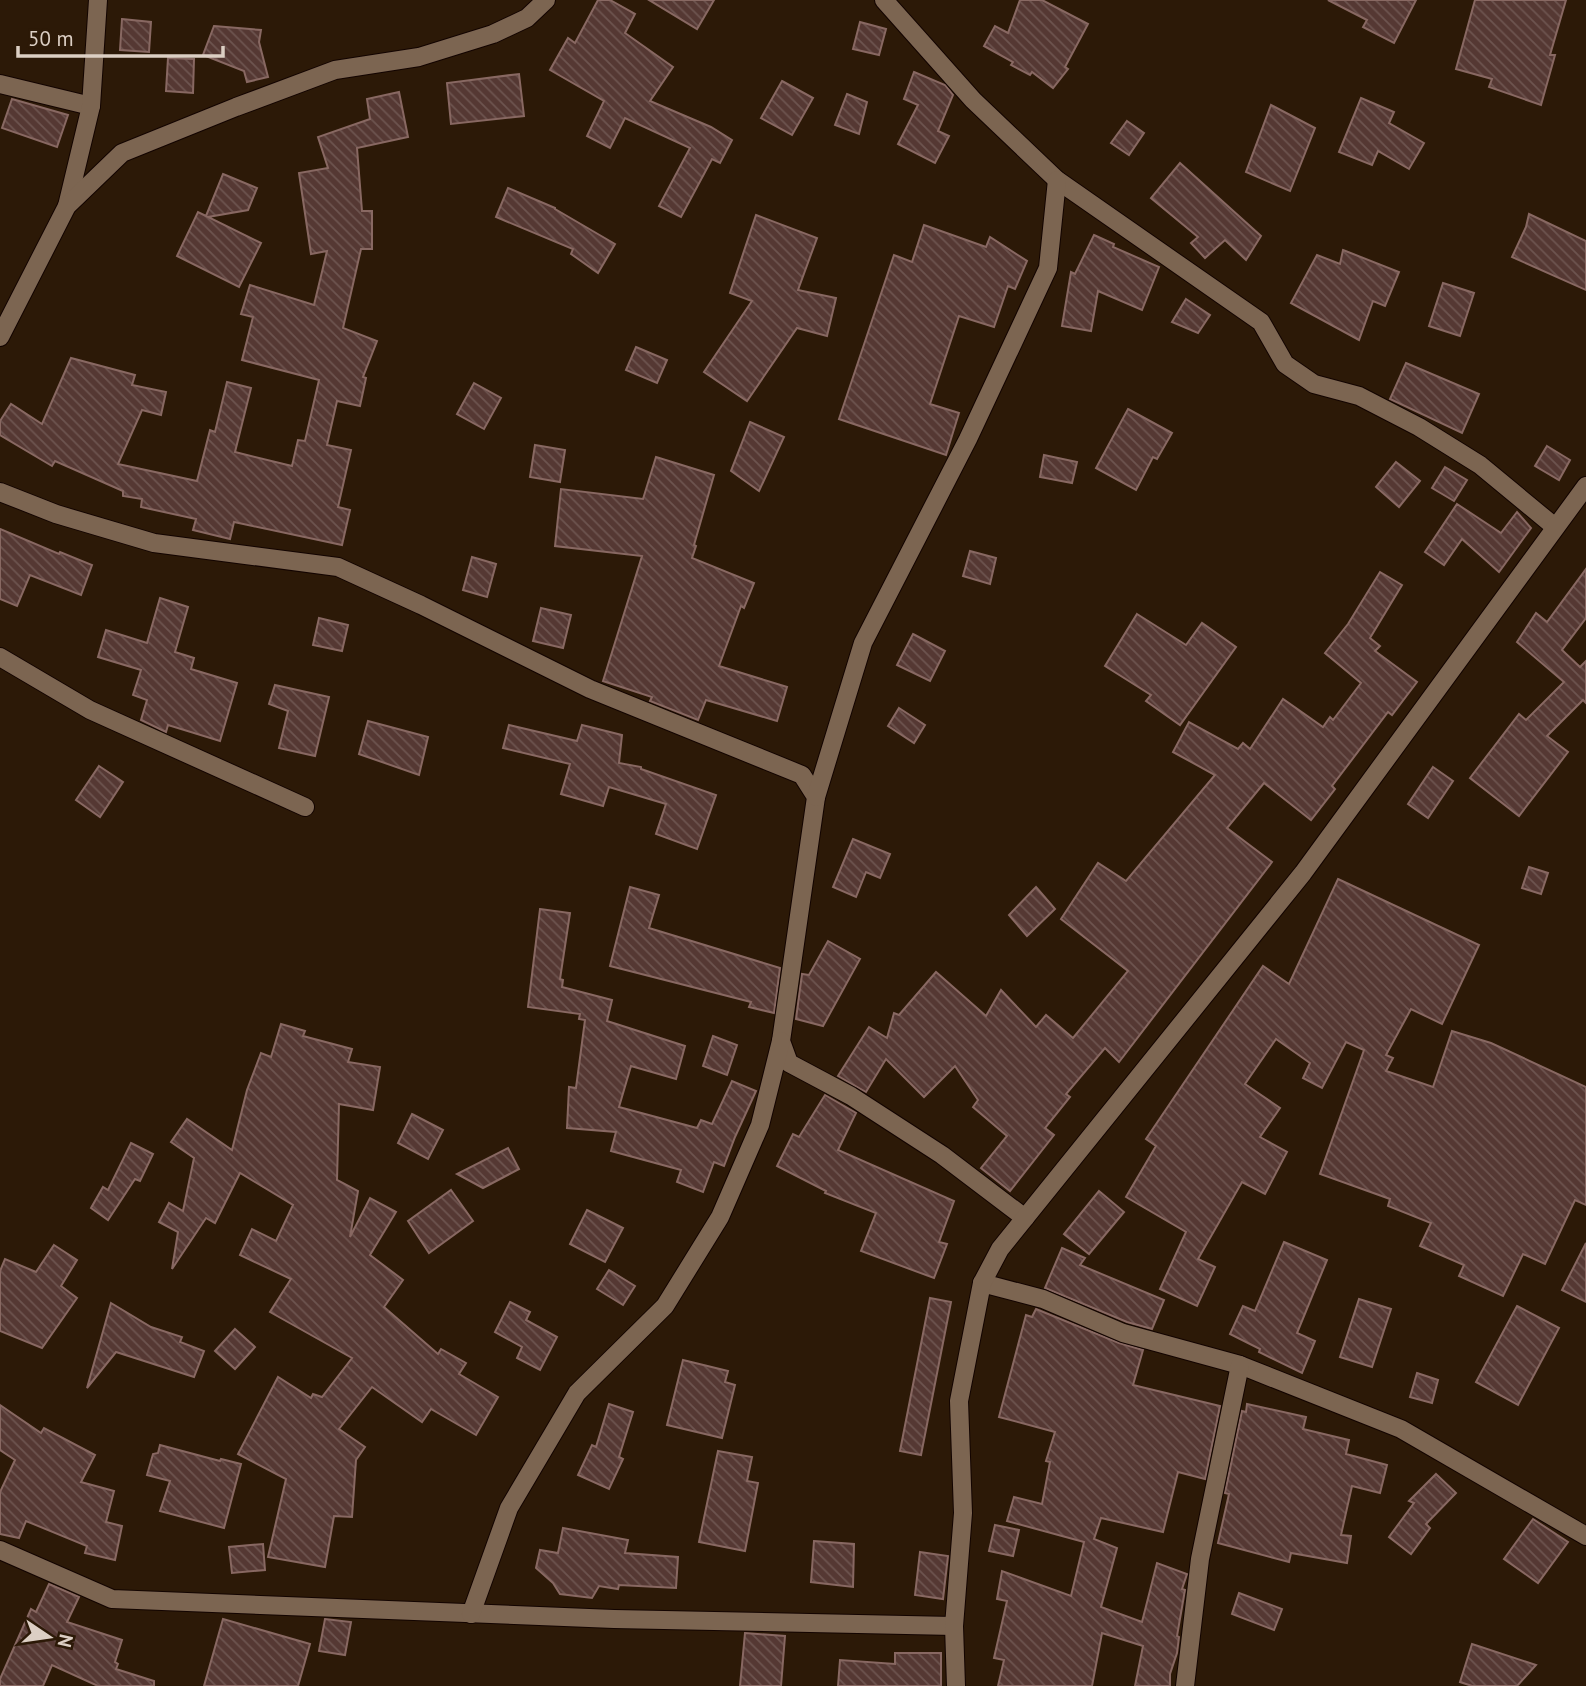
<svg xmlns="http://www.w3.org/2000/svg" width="1586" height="1686" viewBox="0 0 1586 1686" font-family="'PT Sans',sans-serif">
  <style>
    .building { fill: url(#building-back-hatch); stroke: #886862; stroke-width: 2 }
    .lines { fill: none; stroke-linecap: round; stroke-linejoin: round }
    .minor-casing { stroke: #130400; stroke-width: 20 }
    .tertiary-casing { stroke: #130400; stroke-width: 20 }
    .minor { stroke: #7c6551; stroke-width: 18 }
    .tertiary { stroke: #7c6551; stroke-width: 18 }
  </style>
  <defs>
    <pattern id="building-back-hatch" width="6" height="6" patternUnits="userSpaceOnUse" patternTransform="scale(1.75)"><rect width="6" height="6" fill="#553833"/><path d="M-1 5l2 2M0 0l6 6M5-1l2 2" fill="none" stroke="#6d544f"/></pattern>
  </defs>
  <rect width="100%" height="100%" fill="#2c1907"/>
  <g class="building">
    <polygon points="598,0 610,0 635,14 625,33 673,67 650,101 711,127 732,140 720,163 712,159 681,217 659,206 690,148 625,118 610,148 587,136 604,101 550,70 568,38 575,43"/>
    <polygon points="649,0 714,0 697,29"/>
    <polygon points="1020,0 1042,0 1088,24 1065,67 1068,69 1053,88 1032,72 1030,75 1011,65 1013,62 984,46 995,26 1008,33"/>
    <polygon points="1328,0 1416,0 1394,43 1363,27 1367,20"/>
    <polygon points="1475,0 1566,0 1550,55 1555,55 1541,105 1489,87 1492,79 1456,69"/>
    <polygon points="122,19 151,22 149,52 120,50"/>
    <polygon points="860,22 886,29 879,55 853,49"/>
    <polygon points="214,26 261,30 259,42 268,77 247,82 244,71 203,55"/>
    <polygon points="168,58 194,59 193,93 166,91"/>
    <polygon points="914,72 945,85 953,95 938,131 949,136 935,163 898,144 918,105 904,99"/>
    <polygon points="519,74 524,116 451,124 447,83"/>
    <polygon points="782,81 813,98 792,135 761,118"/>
    <polygon points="399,92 408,137 357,148 362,211 372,211 372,249 361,249 343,328 377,341 363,377 366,378 360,406 337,401 327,445 351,450 338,507 350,510 342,545 234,522 230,539 193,530 196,519 141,507 142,499 123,496 123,491 55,461 52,466 0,435 0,421 11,404 42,424 71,358 135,375 132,385 166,392 161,415 142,410 118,464 197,481 210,430 215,432 227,382 251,388 235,452 292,466 298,440 305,441 319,380 242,360 253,317 241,314 250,285 314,305 327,251 311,254 299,173 328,168 318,137 370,119 367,99"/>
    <polygon points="847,94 867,102 859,134 835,125"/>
    <polygon points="1361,98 1394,112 1389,123 1424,143 1409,169 1378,151 1372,165 1339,152"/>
    <polygon points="12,99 68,115 57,147 2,128"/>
    <polygon points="1271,105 1315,128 1290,191 1246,172"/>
    <polygon points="1127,121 1144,133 1129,155 1111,143"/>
    <polygon points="1180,163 1261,236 1246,260 1225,240 1205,258 1191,243 1198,237 1151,198"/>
    <polygon points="223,174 257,188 248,210 208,217 261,243 239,287 177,256 198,212 206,216"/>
    <polygon points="508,188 555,208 555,209 615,244 598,273 571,254 573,249 496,217"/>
    <polygon points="1529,214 1586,241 1586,290 1512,257 1526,227"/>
    <polygon points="756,215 817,238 798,290 836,298 827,336 797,328 747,401 704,372 752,301 730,293"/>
    <polygon points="924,225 986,247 990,237 1027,261 1015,289 1008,286 994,327 959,316 930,404 959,413 946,455 839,419 894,255 912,262"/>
    <polygon points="1094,235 1114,244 1113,247 1159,267 1142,310 1098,291 1091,331 1062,326 1071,272 1075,274"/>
    <polygon points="1343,250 1399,272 1385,306 1373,301 1359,340 1291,303 1317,255 1340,264"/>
    <polygon points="1443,283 1474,293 1460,336 1429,326"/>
    <polygon points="1186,299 1210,315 1198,333 1172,322"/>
    <polygon points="636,347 667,360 657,383 626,370"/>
    <polygon points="1406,363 1479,394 1462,433 1390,399"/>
    <polygon points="474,383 501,398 484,429 457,414"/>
    <polygon points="1128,409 1172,433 1157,459 1153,457 1136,490 1096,468"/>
    <polygon points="750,422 784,437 759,491 731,471"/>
    <polygon points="535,445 565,450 560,482 530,477"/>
    <polygon points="1547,446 1570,460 1559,480 1535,466"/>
    <polygon points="1044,455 1077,462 1072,483 1040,477"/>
    <polygon points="656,457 714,475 694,545 696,546 692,558 754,583 744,608 741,606 719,666 787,687 777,721 706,700 698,720 650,701 652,697 603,681 642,556 555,546 561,489 643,499"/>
    <polygon points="1396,462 1420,481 1399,507 1376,487"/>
    <polygon points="1445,467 1467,480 1454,501 1432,488"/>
    <polygon points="1457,504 1501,533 1517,512 1531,528 1499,572 1462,539 1444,565 1425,552"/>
    <polygon points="0,529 59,554 60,552 92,565 81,595 30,575 17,606 0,599"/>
    <polygon points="970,551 996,558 990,584 963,576"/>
    <polygon points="472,557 496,564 487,597 463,590"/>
    <polygon points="1586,569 1586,618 1562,650 1580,667 1586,661 1586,703 1583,700 1547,736 1568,752 1519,816 1470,778 1519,714 1526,720 1564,682 1517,642 1536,613 1547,622"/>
    <polygon points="1380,572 1402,585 1370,638 1380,646 1375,651 1417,682 1392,715 1388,712 1332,786 1335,789 1311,820 1264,783 1227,828 1272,862 1119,1062 1105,1048 1066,1094 1070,1097 1045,1128 1054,1135 1010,1191 981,1168 1007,1136 973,1107 978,1100 955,1066 924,1097 886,1059 866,1092 838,1076 869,1027 887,1038 894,1013 899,1015 936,972 986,1016 1001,990 1036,1027 1046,1015 1073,1038 1128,971 1061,919 1098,863 1126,881 1215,775 1173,752 1189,722 1238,749 1243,743 1250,749 1283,699 1323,727 1330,717 1333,720 1361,683 1325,653 1348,624"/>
    <polygon points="160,598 188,607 175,652 194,658 191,669 237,683 220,741 168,725 166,732 141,720 147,700 133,695 141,670 98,657 106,630 147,643"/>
    <polygon points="541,608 571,615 563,648 533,641"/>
    <polygon points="1137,614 1186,645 1202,623 1236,647 1180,725 1146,701 1151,695 1105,666"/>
    <polygon points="319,618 348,625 342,651 313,645"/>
    <polygon points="913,634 945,651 930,681 897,665"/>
    <polygon points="275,685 329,697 315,756 279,748 288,711 269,704"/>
    <polygon points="899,708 925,725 914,743 888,726"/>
    <polygon points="368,721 428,737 419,775 359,754"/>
    <polygon points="509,725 577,741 582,725 622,735 619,763 641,767 641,769 716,795 697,849 656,834 666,804 609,787 603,806 561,794 570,764 503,748"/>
    <polygon points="99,766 123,782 100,817 76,800"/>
    <polygon points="1433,767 1453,781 1428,818 1408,804"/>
    <polygon points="853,839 890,854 880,878 866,872 856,897 833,887"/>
    <polygon points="1529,867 1548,873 1541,894 1522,888"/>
    <polygon points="1338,879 1479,945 1442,1024 1411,1009 1386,1055 1393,1058 1386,1071 1433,1087 1452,1031 1491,1043 1586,1087 1586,1205 1575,1200 1545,1264 1523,1254 1503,1296 1459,1276 1464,1265 1420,1246 1431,1223 1388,1206 1390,1199 1320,1174 1364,1050 1346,1042 1322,1088 1303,1078 1310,1063 1276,1039 1245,1084 1280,1108 1260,1137 1287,1152 1265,1194 1242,1182 1198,1259 1215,1267 1197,1306 1160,1289 1186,1232 1126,1197 1156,1146 1146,1139 1263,966 1289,984"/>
    <polygon points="630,887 659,895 649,928 780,968 774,1013 749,1007 751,1002 610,966"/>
    <polygon points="1036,887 1055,909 1027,936 1009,915"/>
    <polygon points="540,909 570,913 560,979 563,980 562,987 612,1000 607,1021 685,1046 676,1079 631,1066 619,1107 697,1128 701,1120 712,1124 732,1081 756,1091 735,1137 724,1166 714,1162 703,1192 677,1182 681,1170 611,1151 616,1132 567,1128 569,1087 576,1088 585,1020 579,1019 580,1014 528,1007"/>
    <polygon points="828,941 860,959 823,1026 796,1019 802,974 809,975"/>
    <polygon points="281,1024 305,1031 303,1036 352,1049 348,1062 380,1067 373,1110 339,1104 337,1180 358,1191 350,1237 370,1198 396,1212 370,1255 403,1280 384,1307 438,1354 441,1349 466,1363 459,1374 498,1397 476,1435 431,1409 422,1422 372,1387 339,1429 365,1447 356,1460 352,1517 334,1516 325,1567 268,1557 286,1479 238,1454 278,1377 311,1398 313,1394 322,1397 352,1358 270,1312 291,1279 240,1255 252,1229 276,1241 293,1205 240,1173 215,1223 206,1218 172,1269 178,1232 159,1222 169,1203 183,1211 194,1158 171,1142 187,1119 232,1150 247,1090 261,1053 271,1057"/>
    <polygon points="713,1036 737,1045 727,1075 703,1066"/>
    <polygon points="825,1095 856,1113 838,1150 954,1201 939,1242 947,1244 934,1278 861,1251 876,1213 825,1193 826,1191 777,1166 793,1134 799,1137"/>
    <polygon points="412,1114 443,1130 428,1159 398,1143"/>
    <polygon points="131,1143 153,1154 140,1181 135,1179 108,1220 91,1208 103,1187 108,1190"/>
    <polygon points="508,1148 519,1169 483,1188 457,1174"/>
    <polygon points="451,1190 473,1221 429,1253 408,1221"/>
    <polygon points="1099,1191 1124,1212 1089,1254 1064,1234"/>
    <polygon points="587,1210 623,1228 605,1262 570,1244"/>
    <polygon points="1284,1242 1327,1260 1297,1333 1315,1341 1302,1373 1259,1352 1260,1349 1230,1334 1243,1306 1255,1311"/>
    <polygon points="1586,1243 1586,1302 1562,1290"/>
    <polygon points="54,1245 77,1260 61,1286 77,1298 42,1348 0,1331 0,1271 5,1259 36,1272"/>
    <polygon points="1062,1248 1085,1258 1080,1265 1164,1300 1152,1329 1127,1322 1045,1288"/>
    <polygon points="609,1270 635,1286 623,1305 597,1289"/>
    <polygon points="930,1298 951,1302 921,1455 900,1451"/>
    <polygon points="1359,1299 1391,1309 1372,1367 1340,1357"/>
    <polygon points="510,1302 530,1312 526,1320 557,1337 540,1370 517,1358 522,1347 495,1332"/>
    <polygon points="111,1303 151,1327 182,1337 180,1342 204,1351 194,1377 116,1352 87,1388"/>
    <polygon points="1517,1306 1559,1328 1518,1405 1476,1382"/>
    <polygon points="1036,1309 1119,1343 1143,1350 1133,1385 1220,1406 1205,1479 1178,1472 1163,1532 1101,1518 1094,1539 1117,1548 1101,1607 1142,1622 1157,1563 1187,1574 1182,1589 1185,1590 1177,1636 1179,1637 1177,1653 1170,1674 1170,1686 1135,1686 1143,1646 1102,1633 1092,1686 998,1686 1004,1660 994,1658 1007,1601 997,1599 1002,1571 1071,1596 1084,1542 1007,1521 1014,1497 1042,1504 1050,1462 1046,1461 1055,1432 999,1417 1026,1315 1032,1317"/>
    <polygon points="235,1329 255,1347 235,1369 215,1351"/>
    <polygon points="683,1360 728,1371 725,1382 735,1385 722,1438 667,1425"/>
    <polygon points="1417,1373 1438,1380 1432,1403 1410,1397"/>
    <polygon points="609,1404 633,1412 619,1457 623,1459 609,1489 578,1475 592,1445 596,1447"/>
    <polygon points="1247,1404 1306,1417 1303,1429 1349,1440 1346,1454 1387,1465 1380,1493 1352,1486 1341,1535 1351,1536 1347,1563 1291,1553 1289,1562 1218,1543 1229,1494 1225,1493 1242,1411 1246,1412"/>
    <polygon points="0,1405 41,1433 44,1428 95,1455 81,1482 114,1491 106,1522 122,1526 115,1560 85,1553 87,1546 26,1521 19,1538 0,1534 0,1492 15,1460 0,1450"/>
    <polygon points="160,1445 220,1461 221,1459 241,1464 224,1528 160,1511 170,1481 147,1475 153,1454 158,1453"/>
    <polygon points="718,1451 752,1457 747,1481 758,1483 745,1551 699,1542"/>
    <polygon points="1436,1474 1456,1493 1426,1524 1430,1528 1411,1554 1389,1537 1414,1503 1409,1501"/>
    <polygon points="1533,1519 1568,1542 1538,1583 1504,1559"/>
    <polygon points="995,1525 1019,1530 1013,1556 989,1551"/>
    <polygon points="563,1528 628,1540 625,1553 678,1557 676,1588 619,1585 618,1589 599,1586 592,1598 560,1594 553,1583 536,1568 540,1550 558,1553"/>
    <polygon points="814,1541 854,1544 853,1587 811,1582"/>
    <polygon points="263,1544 265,1570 232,1573 229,1547"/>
    <polygon points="920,1552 948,1556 943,1599 915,1595"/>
    <polygon points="49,1584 79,1597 67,1622 122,1640 115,1662 118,1664 116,1669 154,1681 154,1686 98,1686 52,1665 43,1686 0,1686 0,1679 31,1609 36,1612"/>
    <polygon points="1239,1593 1282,1609 1274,1630 1232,1614"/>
    <polygon points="223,1619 310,1644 298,1686 204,1686"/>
    <polygon points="325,1619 351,1622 345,1655 319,1651"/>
    <polygon points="745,1633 785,1636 781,1686 740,1686"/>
    <polygon points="1472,1644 1536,1665 1517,1686 1472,1686 1460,1682"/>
    <polygon points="895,1653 941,1653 941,1686 838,1686 840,1660 895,1664"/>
  </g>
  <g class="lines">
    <g class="minor-casing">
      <g id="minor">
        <polyline points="884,0 973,100 1057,180 1261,322 1285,364 1314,384 1359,396 1419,427 1480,465 1555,527"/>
        <polyline points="0,84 91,106"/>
        <polyline points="67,206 91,106 98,0"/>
        <polyline points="0,337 67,206 122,153 236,107 335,70 419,57 493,34 527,18 546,0"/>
        <polyline points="0,492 56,514 154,543 338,567 421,605 590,689 802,775 816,797 781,1041 789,1063 851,1096 942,1155 1025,1218"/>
        <polyline points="0,657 90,710 305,807"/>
        <polyline points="816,797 863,643 968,439 1048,268 1057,180"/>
        <polyline points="982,1283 1043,1299 1123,1333 1240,1365 1401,1429 1586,1536"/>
        <polyline points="0,1550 112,1599 614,1619 954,1626"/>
        <polyline points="471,1614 509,1508 577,1393 665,1306 720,1217 760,1125 781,1041"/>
        <polyline points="1185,1686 1200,1559 1240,1365"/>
      </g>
    </g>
    <g class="tertiary-casing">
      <polyline id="tertiary" points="956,1686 954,1626 963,1513 959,1401 982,1283 1000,1249 1303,873 1586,486"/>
    </g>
    <use href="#minor" class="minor"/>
    <use href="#tertiary" class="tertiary"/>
  </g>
  <g transform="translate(49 1637) rotate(103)" stroke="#2c1907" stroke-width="5" paint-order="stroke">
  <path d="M0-5L12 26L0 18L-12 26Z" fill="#dccfc4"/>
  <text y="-10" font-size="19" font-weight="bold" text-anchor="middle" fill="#dccfc4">N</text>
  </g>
  <path d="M18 46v10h205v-10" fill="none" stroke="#dccfc4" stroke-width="3.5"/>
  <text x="28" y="46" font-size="21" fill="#dccfc4" stroke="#2c1907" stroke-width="5" paint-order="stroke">50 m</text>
</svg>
